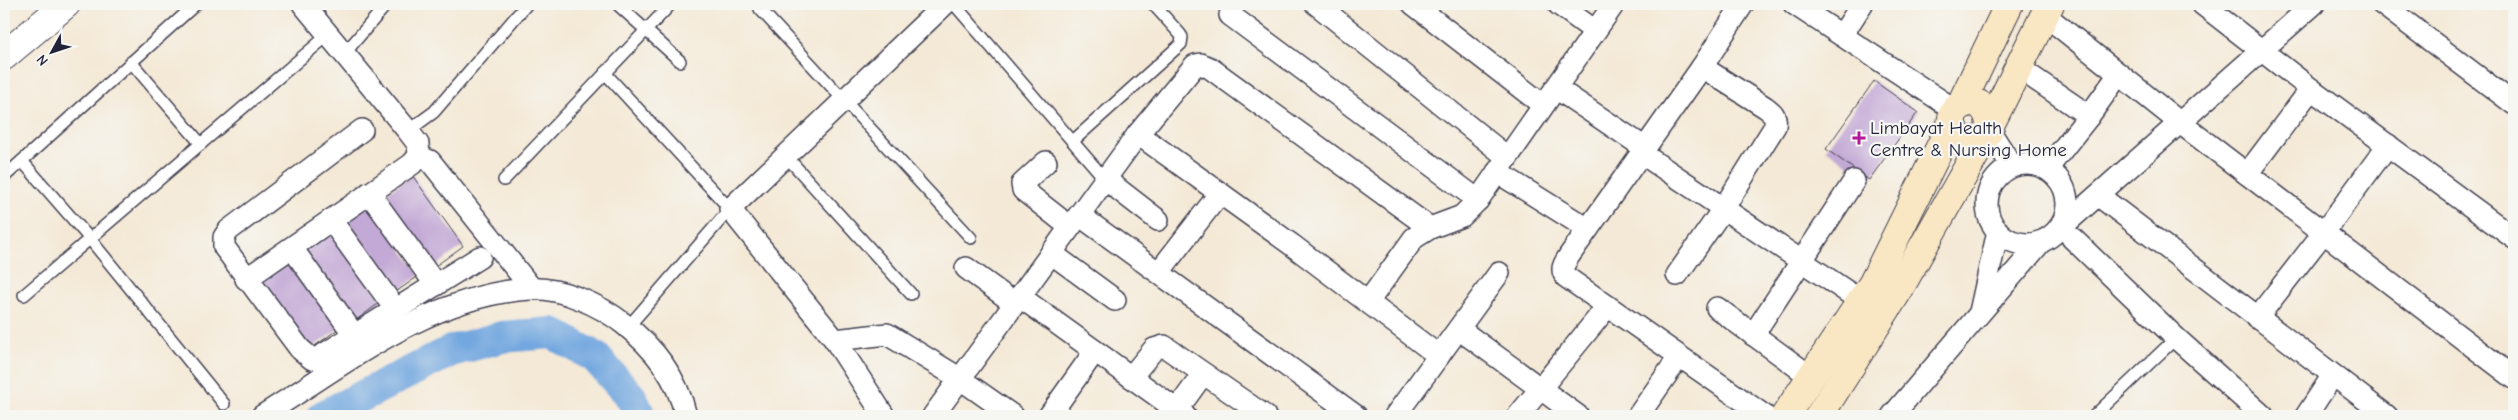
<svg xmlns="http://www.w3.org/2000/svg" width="2518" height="420" viewBox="0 0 2518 420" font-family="'Comic Neue',sans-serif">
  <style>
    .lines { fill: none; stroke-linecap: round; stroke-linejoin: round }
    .river { stroke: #73a7df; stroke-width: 32 }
    .building { fill: #c3a9d5 }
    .service-casing { stroke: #424052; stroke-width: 14 }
    .minor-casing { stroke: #424052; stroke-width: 24 }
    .tertiary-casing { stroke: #424052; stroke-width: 30 }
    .secondary-casing { stroke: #424052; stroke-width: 30 }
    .service { stroke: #fff; stroke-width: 11 }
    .minor { stroke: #fff; stroke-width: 21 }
    .tertiary { stroke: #fff; stroke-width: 28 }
    .secondary { stroke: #f9e7c3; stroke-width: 28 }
    .poi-dot { fill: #b5179e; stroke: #f6f6f2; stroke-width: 2 }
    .labels { text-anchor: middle; stroke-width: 4.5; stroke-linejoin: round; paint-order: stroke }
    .poi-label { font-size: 19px; fill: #22223b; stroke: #f6f6f2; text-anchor: start }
  </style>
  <rect width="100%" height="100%" fill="#f6f6f2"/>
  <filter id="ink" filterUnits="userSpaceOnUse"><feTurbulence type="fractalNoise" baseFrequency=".02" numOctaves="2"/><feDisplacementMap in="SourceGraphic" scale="10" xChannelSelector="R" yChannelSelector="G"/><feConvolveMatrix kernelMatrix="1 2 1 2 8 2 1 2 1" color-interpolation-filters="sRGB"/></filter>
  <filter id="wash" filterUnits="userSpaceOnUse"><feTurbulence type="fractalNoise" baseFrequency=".0096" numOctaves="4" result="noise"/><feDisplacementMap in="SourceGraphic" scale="20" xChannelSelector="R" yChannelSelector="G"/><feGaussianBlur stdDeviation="1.12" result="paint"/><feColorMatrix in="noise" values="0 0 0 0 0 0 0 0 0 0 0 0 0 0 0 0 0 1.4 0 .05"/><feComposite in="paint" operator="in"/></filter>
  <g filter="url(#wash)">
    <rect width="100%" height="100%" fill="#f4e9d6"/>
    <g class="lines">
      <polyline class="river" points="323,416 451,351 502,337 552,333 595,357 631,397 640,416"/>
    </g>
    <g id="blocks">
      <g class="building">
        <polygon points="1874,81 1918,112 1869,180 1826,149"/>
        <polygon points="412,175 463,246 434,267 382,196"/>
        <polygon points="369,204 420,275 390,296 339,225"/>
        <polygon points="330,230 382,301 352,323 301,252"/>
        <polygon points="287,258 338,329 308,351 257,280"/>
      </g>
    </g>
  </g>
  <g filter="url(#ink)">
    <use href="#blocks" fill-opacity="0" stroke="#424052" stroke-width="1"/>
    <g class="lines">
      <g class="service-casing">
        <g id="service">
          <polyline points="617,4 680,61"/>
          <polyline points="954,4 1105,179"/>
          <polyline points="760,9 971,238"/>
          <polyline points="344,54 387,4"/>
          <polyline points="131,62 201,144"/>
          <polyline points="605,73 730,209 628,327"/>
          <polyline points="408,131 434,112 527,4"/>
          <polyline points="1073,141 1181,44 1182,37 1180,34 1153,4"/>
          <polyline points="786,156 911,294"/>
          <polyline points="22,161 90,239 224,404"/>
          <polyline points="4,177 196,4"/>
          <polyline points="504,180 671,4"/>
          <polyline points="24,295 328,35"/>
          <polyline points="2094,416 2176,338"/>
        </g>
      </g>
      <g class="minor-casing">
        <g id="minor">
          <polyline points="1316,4 1507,157"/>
          <polyline points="1413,4 1543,105"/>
          <polyline points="1558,4 1595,31"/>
          <path d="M 1743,4 L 1702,67 L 1569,256 C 1564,264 1560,269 1566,277 L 1765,416"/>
          <polyline points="1794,4 1955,110"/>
          <polyline points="2202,4 2311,89 2514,238"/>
          <polyline points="2382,4 2514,104"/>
          <polyline points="1230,15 1478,200"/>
          <polyline points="2045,15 2179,122 2514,378"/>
          <polyline points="1842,35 1862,4"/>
          <polyline points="2019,68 2089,116"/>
          <polyline points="1556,88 1645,148"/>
          <polyline points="362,130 229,230 224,237 224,247 300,349 312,359 318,358 480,257"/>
          <polyline points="1989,130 2012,166"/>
          <polyline points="1138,134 1292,245 1439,356"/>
          <polyline points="1641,153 1861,301"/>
          <polyline points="419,156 430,161 532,289"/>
          <polyline points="1046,162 1022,184 1023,190 1070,227"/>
          <circle cx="2027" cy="204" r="40"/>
          <polyline points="2047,169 2089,116 2119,74"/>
          <polyline points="1497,172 1588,229"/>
          <polyline points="2247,174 2311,89"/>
          <polyline points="1105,179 1158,220"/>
          <polyline points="369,193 436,285"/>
          <polyline points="2099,196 2387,416"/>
          <polyline points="1079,215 1356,416"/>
          <polyline points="331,220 396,310"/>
          <polyline points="2056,232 2314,4"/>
          <polyline points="2072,238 2176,338 2263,416"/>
          <polyline points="292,248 355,336"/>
          <polyline points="1051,253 1115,300"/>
          <polyline points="966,268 1014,303"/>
          <polyline points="1159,272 1220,193"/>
          <path d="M 1677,275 L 1723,209 L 1775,126 C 1777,116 1772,112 1765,107 L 1702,67"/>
          <polyline points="246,279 412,164 419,156 418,144 408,131 303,4"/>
          <polyline points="1019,296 1185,416"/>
          <polyline points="1368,302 1414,238 1430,228 1462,216 1478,200 1614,4"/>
          <polyline points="1717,308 1811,377"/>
          <polyline points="1980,312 1998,231"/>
          <polyline points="2257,318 2324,232 2388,145"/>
          <polyline points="1459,329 1578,416"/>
          <polyline points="1753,335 1854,181"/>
          <polyline points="835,340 887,334 959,378 1013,416"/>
          <polyline points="1131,377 1154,349 1164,346 1265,416"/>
          <polyline points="1177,410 1203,374"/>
          <path d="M 262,416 C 342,366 432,294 530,289 C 561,287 600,305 624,324 C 655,349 677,377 686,416"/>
          <polyline points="884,416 835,340 730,209 945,4"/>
          <polyline points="933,416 1138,134 1195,65 1201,64 1210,68 1430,228"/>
          <polyline points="1049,416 1095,351"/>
          <polyline points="1395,416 1499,273"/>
          <polyline points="1518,416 1607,307"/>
          <polyline points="1638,416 1679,357"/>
          <polyline points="1892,416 2041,242"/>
          <polyline points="2306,416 2333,375"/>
        </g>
      </g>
      <g class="tertiary-casing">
        <polyline id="tertiary" points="4,56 66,4"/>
      </g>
      <g class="secondary-casing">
        <g id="secondary">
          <polyline points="1960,106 2009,4"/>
          <polyline points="1991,123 2050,4"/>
          <polyline points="1785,416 1873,283 1952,123"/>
          <path d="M 1819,416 L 1898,291 L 1989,130 C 1993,113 1978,94 1960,106 C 1939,120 1961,154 1986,135"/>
        </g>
      </g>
      <use href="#service" class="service"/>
      <use href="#minor" class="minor"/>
      <use href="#tertiary" class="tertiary"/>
      <use href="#secondary" class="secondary"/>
    </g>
  </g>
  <path class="poi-dot" d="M1856.5 130.5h5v5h5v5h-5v5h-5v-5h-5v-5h5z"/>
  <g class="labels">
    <g class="poi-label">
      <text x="1870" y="134">Limbayat Health<tspan x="1870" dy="22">Centre &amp; Nursing Home</tspan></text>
    </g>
  </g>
  <rect width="2518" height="420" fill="none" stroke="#f6f6f2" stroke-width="20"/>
  <g transform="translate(52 52) rotate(230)" stroke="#f6f6f2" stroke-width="4" paint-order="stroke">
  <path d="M0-4L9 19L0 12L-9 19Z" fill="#22223b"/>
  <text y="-8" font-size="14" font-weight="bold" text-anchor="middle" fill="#22223b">N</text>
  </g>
</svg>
